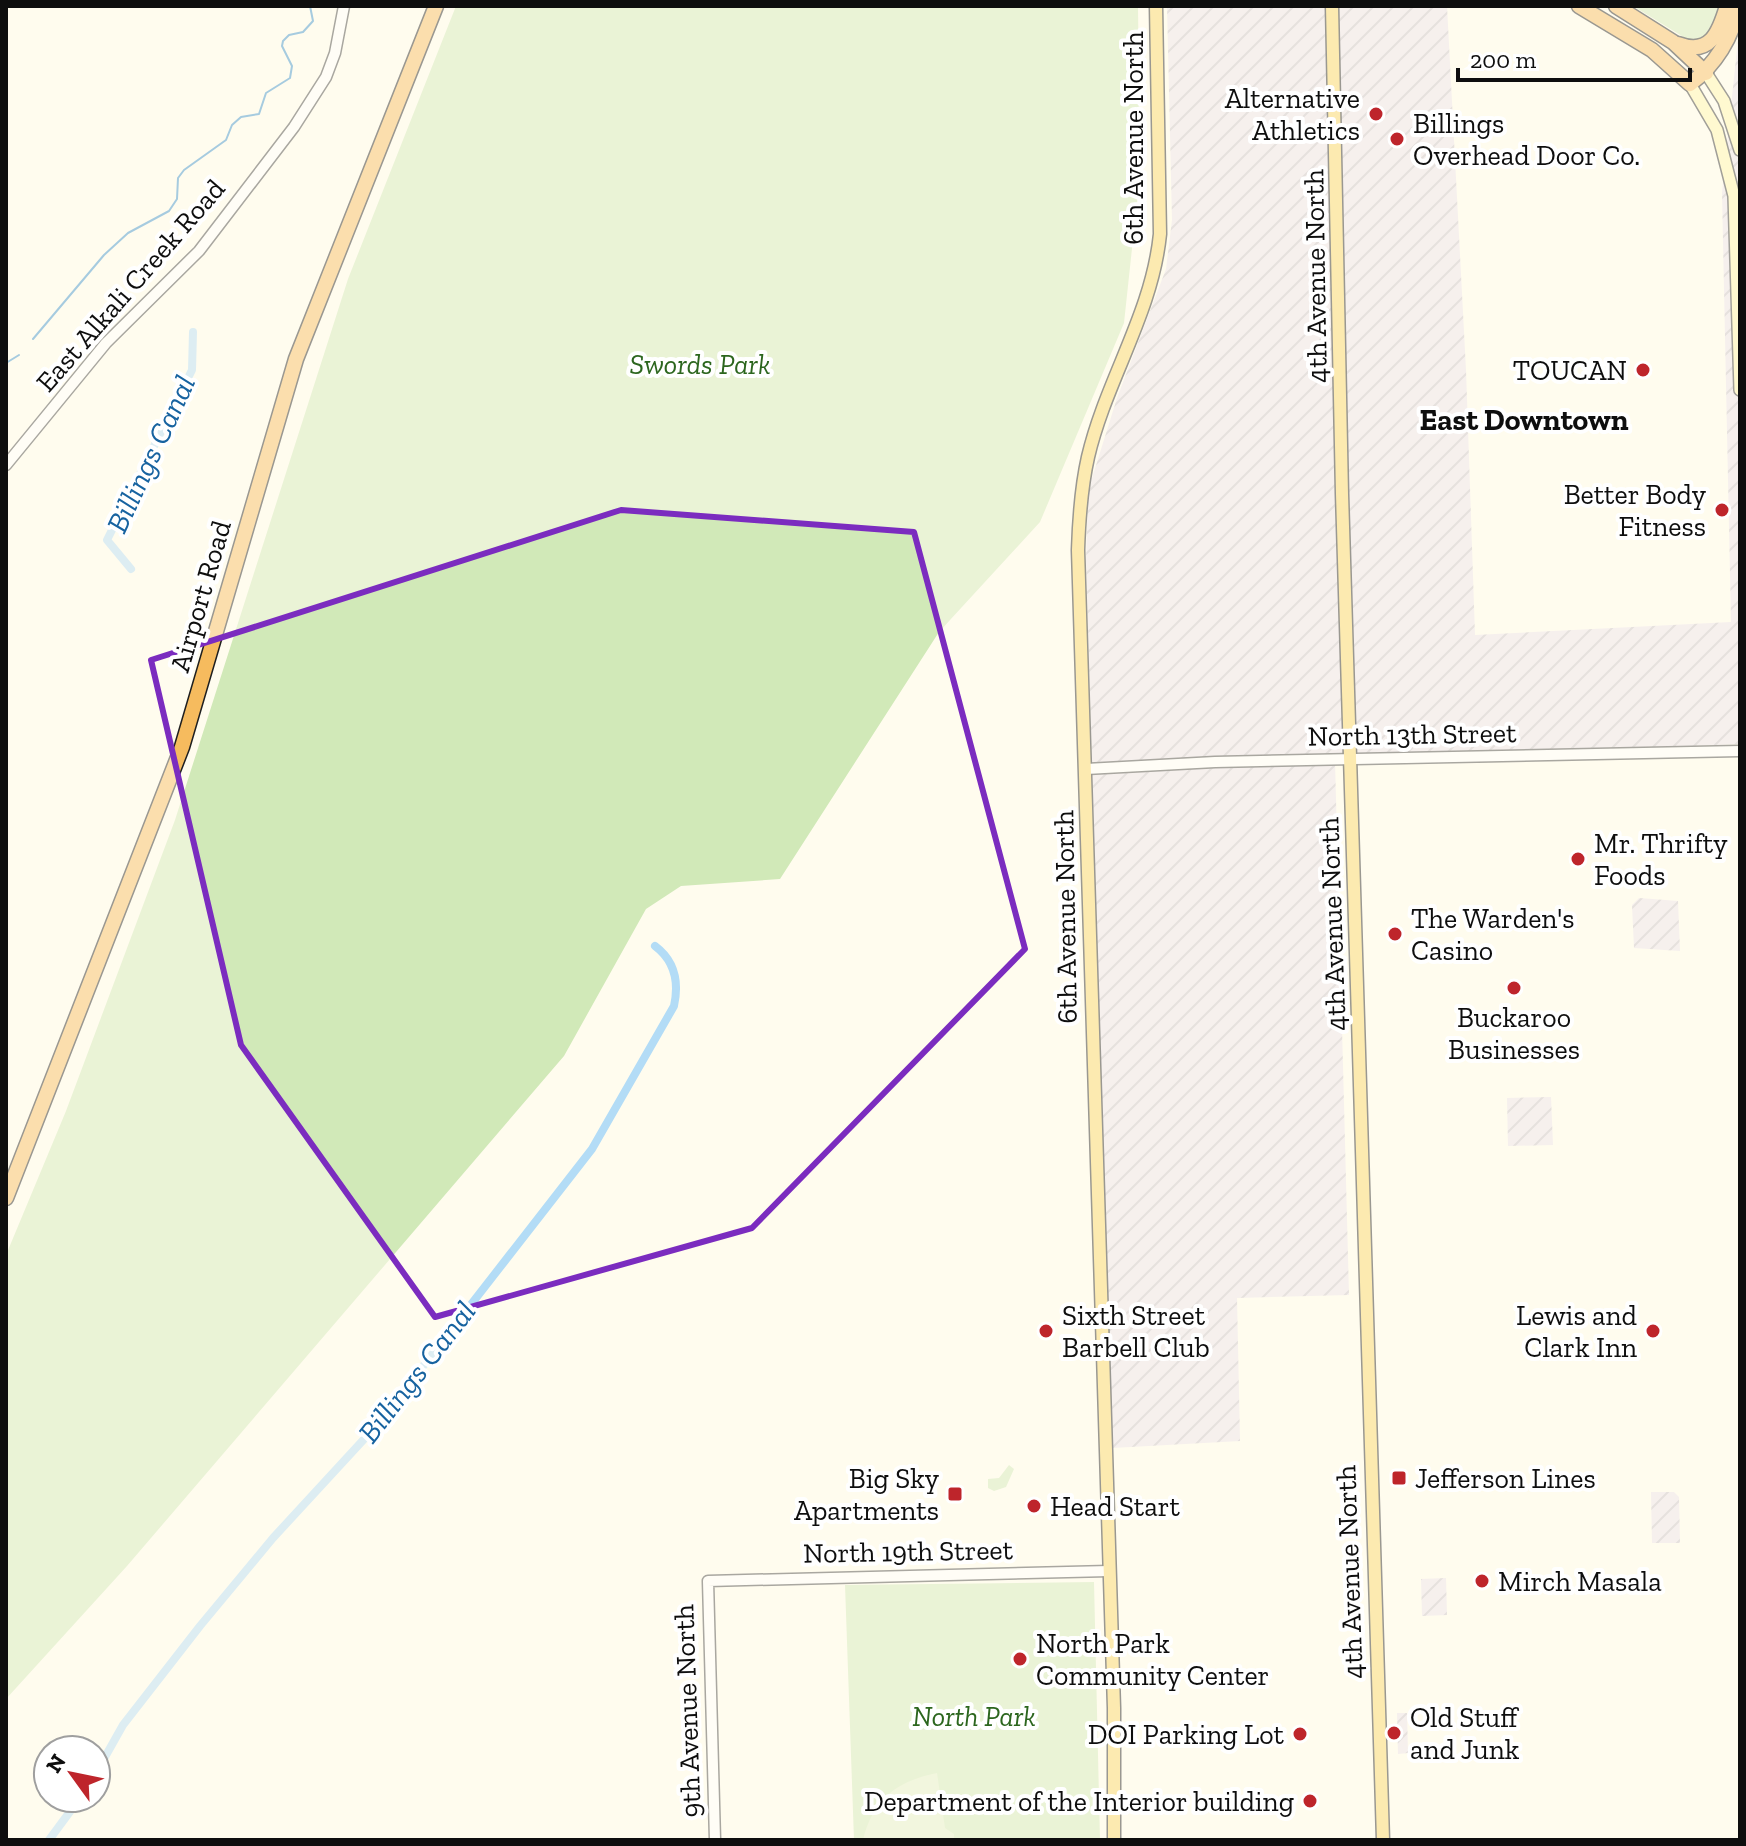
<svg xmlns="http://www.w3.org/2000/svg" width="1746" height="1846" viewBox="0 0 1746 1846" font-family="'Zilla Slab',serif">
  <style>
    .industrial { fill: url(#industrial-furrows) }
    .park { fill: #d1e9b8 }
    .pitch { fill: #e3f0ca }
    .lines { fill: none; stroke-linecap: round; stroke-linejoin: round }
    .stream { stroke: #3a91cd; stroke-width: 2 }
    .canal { stroke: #b3dcf6; stroke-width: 8 }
    .tertiary-casing { stroke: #414141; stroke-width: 13 }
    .secondary-casing { stroke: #303030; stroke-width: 14 }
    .primary-casing { stroke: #1f1f1f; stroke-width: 15 }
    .trunk-casing { stroke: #1f1f1f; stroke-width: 17 }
    .tertiary { stroke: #fff; stroke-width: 10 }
    .secondary { stroke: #fff6aa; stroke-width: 11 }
    .primary { stroke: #f8d665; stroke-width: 12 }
    .trunk { stroke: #f6bb5e; stroke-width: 14 }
    .marked { fill: none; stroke: #7b2cbf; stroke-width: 6; stroke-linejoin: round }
    .poi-dot { fill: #be252b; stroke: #fff; stroke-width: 3 }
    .labels { text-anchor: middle; stroke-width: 8; stroke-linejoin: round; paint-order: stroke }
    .poi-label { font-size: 28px; fill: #0e0e0e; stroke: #fff; text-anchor: start }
    .street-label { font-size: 28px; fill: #0e0e0e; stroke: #fff }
    .park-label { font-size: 28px; font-style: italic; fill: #2c661e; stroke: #fff }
    .neighbourhood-label { font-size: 30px; font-weight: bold; fill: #0e0e0e; stroke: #fff }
    .water-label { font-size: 30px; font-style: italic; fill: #1763a0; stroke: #fff }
  </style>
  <defs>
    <pattern id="industrial-furrows" width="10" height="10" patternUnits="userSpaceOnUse" patternTransform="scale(2)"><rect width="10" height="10" fill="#ebe2ec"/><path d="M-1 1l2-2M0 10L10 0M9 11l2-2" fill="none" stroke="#c8c1c9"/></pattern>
  </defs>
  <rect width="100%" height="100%" fill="#fffcee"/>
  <g class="industrial">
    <polygon points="1167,6 1447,6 1466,370 1475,635 1731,622 1722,193 1740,20 1740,744 1335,761 1349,1295 1237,1298 1240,1441 1112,1448 1086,560 1088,491 1117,398 1166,269 1172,220"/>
    <polygon points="1639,898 1678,901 1680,951 1634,948 1632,905"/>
    <polygon points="1551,1097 1553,1145 1508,1146 1507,1098"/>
    <polygon points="1651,1492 1674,1492 1679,1497 1680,1543 1652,1543"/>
    <polygon points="1446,1578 1447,1615 1422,1616 1421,1579"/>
    <polygon points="1397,1713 1407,1713 1408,1753 1398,1754"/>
  </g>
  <g class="park">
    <polygon points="456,6 1138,6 1140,174 1124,323 1040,522 939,632 780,879 681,886 646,909 564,1056 127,1566 6,1699 6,1255 66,1111 175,820 348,279"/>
    <polygon points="1633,6 1721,6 1703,40 1690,41"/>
    <polygon points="1009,1465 1014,1469 1006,1487 994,1491 988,1488 988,1479 999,1478"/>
    <polygon points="1094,1582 1100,1840 854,1840 845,1585"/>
  </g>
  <path class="pitch" d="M 937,1773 L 945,1828 L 954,1834 L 954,1840 L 863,1840 C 873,1799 897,1781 937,1773 Z"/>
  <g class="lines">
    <g class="stream">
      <polyline points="33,339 104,255 128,233 169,211 177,199 178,178 184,170 226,140 232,125 241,117 259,114 266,93 290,78 292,66 282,46 283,41 289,35 303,32 313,21 310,6"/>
      <polyline points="6,363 19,355"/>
    </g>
    <g class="canal">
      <polyline points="131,569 107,540 192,370 193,332"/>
      <path d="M 96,1773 L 123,1725 L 200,1626 L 273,1538 L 378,1424 L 592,1149 L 674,1006 C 679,983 675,961 655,946"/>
      <polyline points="49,1840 80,1798"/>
    </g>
    <g class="tertiary-casing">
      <g id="tertiary">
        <polyline points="6,465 106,343 199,251 294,127 326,77 335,53 344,6"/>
        <polyline points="1086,769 1215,762 1740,751"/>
        <polyline points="715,1840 708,1581 1109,1571"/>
      </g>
    </g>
    <g class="secondary-casing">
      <g id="secondary">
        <polyline points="1706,73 1724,101 1740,150"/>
        <polyline points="1690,84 1717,130 1734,196 1740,390"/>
      </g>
    </g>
    <g class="primary-casing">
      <g id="primary">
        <polyline points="1332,6 1342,494 1383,1840"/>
        <path d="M 1114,1840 L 1114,1708 L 1078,550 C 1079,519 1081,488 1088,457 C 1106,380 1152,314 1160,234 L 1156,6"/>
      </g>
    </g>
    <g class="trunk-casing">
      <g id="trunk">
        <path d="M 1579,6 L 1652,50 L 1690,84 C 1715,65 1733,37 1738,6"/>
        <polyline points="1616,6 1673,42 1706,73"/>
        <path d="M 1678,44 C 1710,56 1719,33 1727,6"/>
        <polyline points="6,1198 182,747 296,359 436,6"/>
      </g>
    </g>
    <use href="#tertiary" class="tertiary"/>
    <use href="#secondary" class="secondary"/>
    <use href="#primary" class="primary"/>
    <use href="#trunk" class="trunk"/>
  </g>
  <path d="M0 0H1746V1846H0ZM 621,510 L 914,532 L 1025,949 L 752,1228 L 435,1317 L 241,1045 L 151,660 Z" fill="#fffcee" fill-opacity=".55" fill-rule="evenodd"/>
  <path class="marked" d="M 621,510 L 914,532 L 1025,949 L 752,1228 L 435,1317 L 241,1045 L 151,660 Z"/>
  <g class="poi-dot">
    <circle cx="1376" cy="114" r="8"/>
    <circle cx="1397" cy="139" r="8"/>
    <circle cx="1643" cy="370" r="8"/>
    <circle cx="1722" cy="510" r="8"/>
    <circle cx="1578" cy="859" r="8"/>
    <circle cx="1395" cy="934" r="8"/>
    <circle cx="1514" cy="988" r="8"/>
    <circle cx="1046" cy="1331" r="8"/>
    <circle cx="1653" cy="1331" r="8"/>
    <rect x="1391" y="1470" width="16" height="16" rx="4"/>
    <rect x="947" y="1486" width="16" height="16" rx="4"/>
    <circle cx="1034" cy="1506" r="8"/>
    <circle cx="1482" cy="1581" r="8"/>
    <circle cx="1020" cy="1659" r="8"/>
    <circle cx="1394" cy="1733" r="8"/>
    <circle cx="1300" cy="1734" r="8"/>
    <circle cx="1310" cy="1801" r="8"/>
  </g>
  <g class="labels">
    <g class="poi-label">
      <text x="1360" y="108" text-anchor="end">Alternative<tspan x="1360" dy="32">Athletics</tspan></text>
      <text x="1413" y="133">Billings<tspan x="1413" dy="32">Overhead Door Co.</tspan></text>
      <text x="1627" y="380" text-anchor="end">TOUCAN</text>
      <text x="1706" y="504" text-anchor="end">Better Body<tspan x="1706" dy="32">Fitness</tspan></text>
      <text x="1594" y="853">Mr. Thrifty<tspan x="1594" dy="32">Foods</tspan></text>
      <text x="1411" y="928">The Warden's<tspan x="1411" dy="32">Casino</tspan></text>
      <text x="1514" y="1027" text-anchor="middle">Buckaroo<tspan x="1514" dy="32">Businesses</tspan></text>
      <text x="1062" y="1325">Sixth Street<tspan x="1062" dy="32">Barbell Club</tspan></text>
      <text x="1637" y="1325" text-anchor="end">Lewis and<tspan x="1637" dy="32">Clark Inn</tspan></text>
      <text x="939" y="1488" text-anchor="end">Big Sky<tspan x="939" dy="32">Apartments</tspan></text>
      <text x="1415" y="1488">Jefferson Lines</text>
      <text x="1050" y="1516">Head Start</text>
      <text x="1498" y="1591">Mirch Masala</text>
      <text x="1036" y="1653">North Park<tspan x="1036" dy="32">Community Center</tspan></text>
      <text x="1410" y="1727">Old Stuff<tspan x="1410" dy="32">and Junk</tspan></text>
      <text x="1284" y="1744" text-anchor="end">DOI Parking Lot</text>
      <text x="1294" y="1811" text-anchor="end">Department of the Interior building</text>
    </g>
    <g class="street-label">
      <text transform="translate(1133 138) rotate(-90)" y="10">6th Avenue North</text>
      <text transform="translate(1315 276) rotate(-91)" y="10">4th Avenue North</text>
      <text transform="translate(130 285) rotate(-49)" y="10">East Alkali Creek Road</text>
      <text transform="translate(200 596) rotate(-74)" y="10">Airport Road</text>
      <text transform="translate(1412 734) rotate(-1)" y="10">North 13th Street</text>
      <text transform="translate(1065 917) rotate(-91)" y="10">6th Avenue North</text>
      <text transform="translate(1332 924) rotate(-92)" y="10">4th Avenue North</text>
      <text transform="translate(908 1551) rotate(-1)" y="10">North 19th Street</text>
      <text transform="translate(1349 1572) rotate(-92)" y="10">4th Avenue North</text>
      <text transform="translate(687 1711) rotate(-92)" y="10">9th Avenue North</text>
    </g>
    <g class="park-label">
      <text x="700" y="374">Swords Park</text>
      <text x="974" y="1726">North Park</text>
    </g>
    <g class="neighbourhood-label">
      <text x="1524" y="430">East Downtown</text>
    </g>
    <g class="water-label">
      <text transform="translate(151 454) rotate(-65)" y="10">Billings Canal</text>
      <text transform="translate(417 1372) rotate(-52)" y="10">Billings Canal</text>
    </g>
  </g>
  <rect width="1746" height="1846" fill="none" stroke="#0e0e0e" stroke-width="16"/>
  <g transform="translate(72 1774) rotate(303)"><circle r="38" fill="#ffffff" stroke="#9f9f9f" stroke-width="2"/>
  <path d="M0-6L14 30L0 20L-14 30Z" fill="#be252b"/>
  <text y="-12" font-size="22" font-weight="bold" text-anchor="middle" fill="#0e0e0e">N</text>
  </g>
  <path d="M1458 68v12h232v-12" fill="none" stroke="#0e0e0e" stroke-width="4"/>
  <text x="1470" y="68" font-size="24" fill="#0e0e0e" stroke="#ffffff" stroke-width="6" paint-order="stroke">200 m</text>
</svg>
